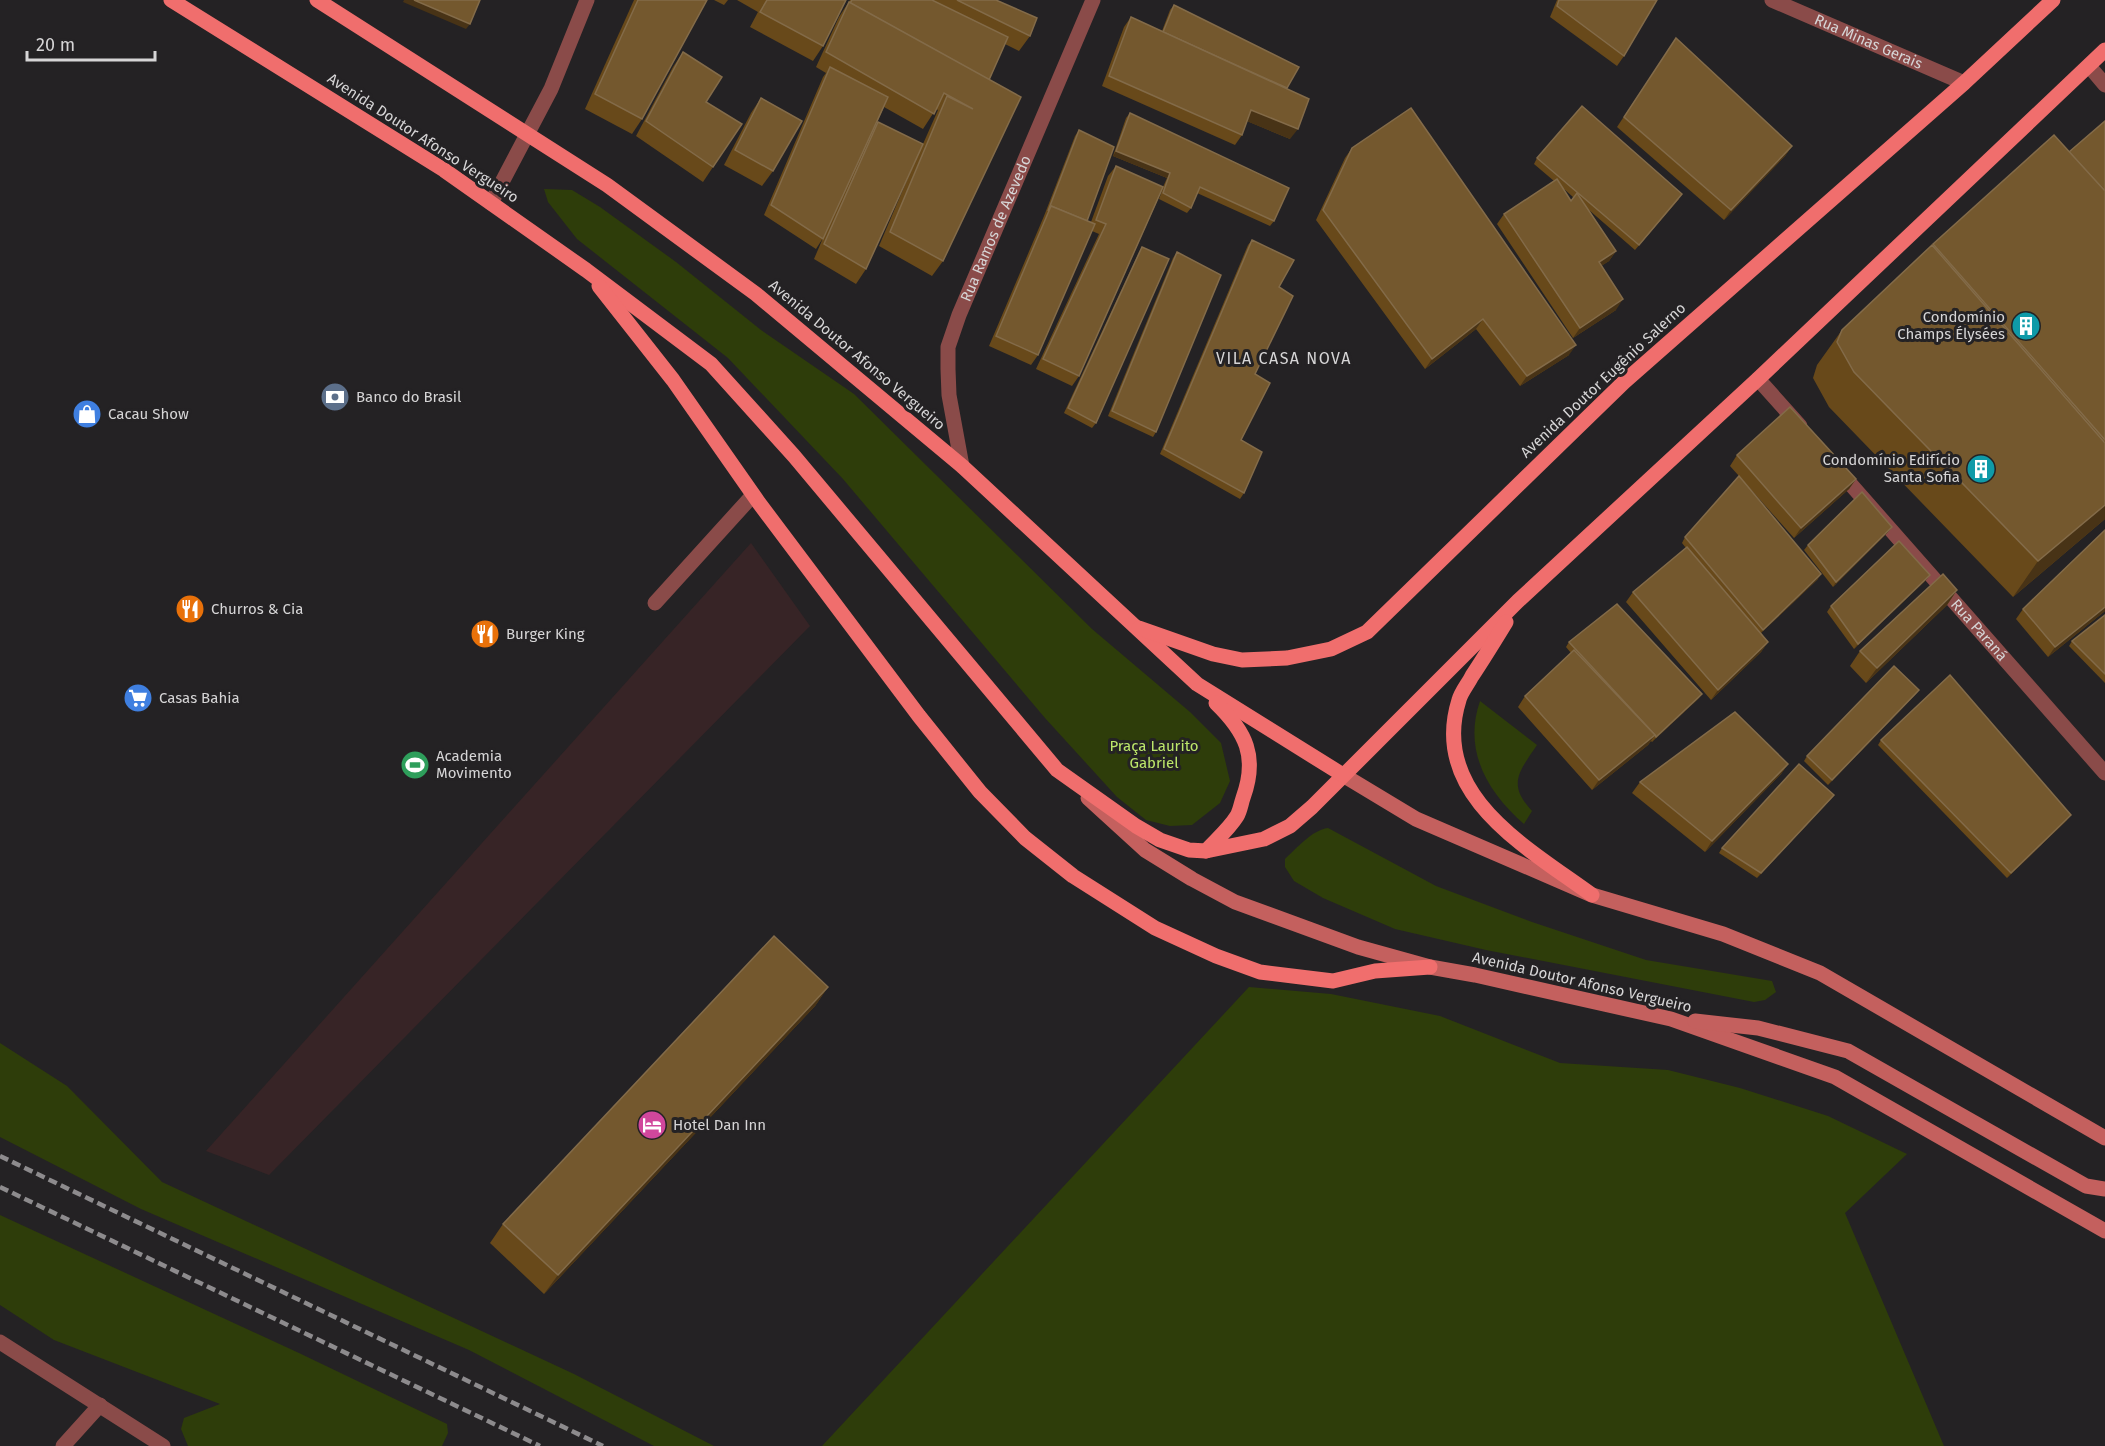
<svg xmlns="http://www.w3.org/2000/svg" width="2105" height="1446" viewBox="0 0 2105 1446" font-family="'Fira Sans',sans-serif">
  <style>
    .commercial { fill: #372426 }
    .green { fill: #2e3d0a }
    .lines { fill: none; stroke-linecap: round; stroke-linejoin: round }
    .service { stroke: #8a4b49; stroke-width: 15 }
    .minor { stroke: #8a4b49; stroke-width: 15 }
    .secondary { stroke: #c4605e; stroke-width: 15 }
    .primary { stroke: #f06e6d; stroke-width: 15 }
    .rail { stroke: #8d8b8d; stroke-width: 4.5; stroke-dasharray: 9 4.5; stroke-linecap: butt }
    .wall { fill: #68491a; fill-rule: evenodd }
    .shaded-wall { fill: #483316 }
    .building { fill: #74582e; stroke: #836b49; stroke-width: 1.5 }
    .labels { text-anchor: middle; stroke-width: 6; stroke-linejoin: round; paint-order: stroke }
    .street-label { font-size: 15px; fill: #d6d5d6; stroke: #242224 }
    .poi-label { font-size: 15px; fill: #d6d5d6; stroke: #242224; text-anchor: start }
    .park-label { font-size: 15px; fill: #bde76a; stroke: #242224 }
    .neighbourhood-label { font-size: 16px; letter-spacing: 1.5px; fill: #d6d5d6; stroke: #242224 }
  </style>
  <rect width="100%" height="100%" fill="#242224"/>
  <polygon class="commercial" points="751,543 810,626 269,1175 206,1151"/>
  <g class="green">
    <polygon points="544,189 572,190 600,207 676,262 761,330 854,394 1092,629 1190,712 1221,743 1230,781 1220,803 1192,825 1170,826 1146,820 1117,797 1045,718 843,479 728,358 577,239 548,202"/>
    <path d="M 1480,701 L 1537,745 C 1519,772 1507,784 1532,811 L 1524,824 C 1487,792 1463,750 1480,701 Z"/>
    <path d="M 1328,828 L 1436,886 L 1532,922 L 1646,960 L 1772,981 L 1776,992 L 1765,1000 L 1754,1002 L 1486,950 L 1395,929 L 1323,898 L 1294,881 L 1285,867 L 1285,859 C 1297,848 1312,830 1328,828 Z"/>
    <polygon points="1249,987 1331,994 1440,1016 1560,1063 1668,1070 1740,1088 1828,1116 1907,1154 1845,1213 1944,1446 822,1446"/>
    <polygon points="0,1043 67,1086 162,1182 574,1374 714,1446 654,1446 469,1350 141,1209 0,1137"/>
    <polygon points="0,1215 299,1353 447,1424 448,1433 442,1446 188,1446 181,1429 184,1418 220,1404 54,1340 0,1305"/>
  </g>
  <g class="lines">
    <polyline class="service" points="655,603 753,495"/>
    <g class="minor">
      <path id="s1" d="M 1772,0 L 1964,83"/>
      <polyline points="2089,66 2105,85"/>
      <polyline points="491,203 551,89 587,0"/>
      <polyline points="1758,379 1800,426"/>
      <path id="s2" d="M 962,466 L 949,395 L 948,369 L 948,347 L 959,315 L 1093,0"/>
      <path id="s3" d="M 1839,471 L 2105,773"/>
      <polyline points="0,1342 163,1446"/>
      <polyline points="63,1446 100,1405"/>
    </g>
    <g class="secondary">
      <polyline points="1343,775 1416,819 1592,895 1723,934 1820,973 2105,1138"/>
      <polyline points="1088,798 1145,850 1192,879 1235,902 1358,947 1430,967 1475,975 1671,1019 1835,1077 2105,1231"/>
      <polyline points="1695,1021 1758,1028 1848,1051 2086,1186 2105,1189"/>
    </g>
    <g class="primary">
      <polyline points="171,0 444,170 586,270 711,364 794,456 1057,770 1136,826 1160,840 1189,850 1206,851 1264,839 1290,826 1312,807 1518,601 1758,379 2105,50"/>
      <polyline points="317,0 607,185 756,294 962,466 1197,684 1343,775"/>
      <polyline points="599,286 673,380 759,503 919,716 980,792 1025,838 1073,876 1155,928 1216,956 1260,972 1333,981 1375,971 1430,967"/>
      <path d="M 1506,622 C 1495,640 1484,658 1472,676 C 1468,684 1461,692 1459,700 C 1429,795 1528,848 1592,895"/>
      <polyline points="1139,628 1213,654 1242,660 1287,658 1331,649 1367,632 1624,382 1964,83 2053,0"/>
      <path d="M 1206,851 C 1216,840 1229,829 1237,816 C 1240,811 1241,804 1243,798 C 1258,757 1246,732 1216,703"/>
    </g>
    <g class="rail">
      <polyline points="0,1156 603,1446"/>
      <polyline points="0,1187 540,1446"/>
    </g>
  </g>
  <g class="wall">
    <polygon points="634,0 707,0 642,119 632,134 585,109"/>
    <polygon points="714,0 728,0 724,5"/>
    <polygon points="737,0 846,0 823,46 813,61 750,27 758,12"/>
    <path d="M 850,0 L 996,0 L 1030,36 L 1019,51 L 1005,44 L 989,80 L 943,261 L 932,276 L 879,246 L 916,159 L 866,269 L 856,284 L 814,259 L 823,238 L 816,249 L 764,215 L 823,77 L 826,73 L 816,67 L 839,17 ZM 884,107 L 923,129 L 936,109 L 938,110 L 923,144 L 878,122 L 875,127 Z"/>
    <polygon points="1557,0 1657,0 1624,56 1617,66 1550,17"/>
    <polygon points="1174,5 1287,88 1290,139 1247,121 1242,135 1235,145 1102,86 1124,27 1131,17 1162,31 1170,10"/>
    <polygon points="1676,38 1792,146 1785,156 1724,220 1617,127"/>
    <polygon points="683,52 706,102 713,167 703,182 636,136 673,67"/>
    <polygon points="761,98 773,171 762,186 724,165 751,113"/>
    <polygon points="1130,113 1274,221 1270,226 1197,193 1191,208 1187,213 1159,199 1163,188 1079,376 1072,386 1036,369 1099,234 1092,231 1038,355 1031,365 989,346 1044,216 1075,136 1079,130 1087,221 1091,222 1108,176 1116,166 1163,187 1167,178 1113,156 1126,118"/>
    <polygon points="2105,121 2105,519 2013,597 1829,407 1813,378 1817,365 1842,330 1933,244 2069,152"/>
    <polygon points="1352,148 1569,355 1520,386 1476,329 1425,369 1316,220 1345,158"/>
    <path d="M 1537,158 L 1679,199 L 1635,250 L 1589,210 L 1616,251 L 1609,261 L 1601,266 L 1616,310 L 1573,338 L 1497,224 L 1504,214 L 1554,181 L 1534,164 ZM 1564,189 L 1573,197 L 1571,201 Z"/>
    <polygon points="1252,240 1279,287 1255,374 1241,440 1244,493 1240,499 1160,454 1248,245"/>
    <polygon points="1142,247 1096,423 1092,428 1064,413 1139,252"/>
    <polygon points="1177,252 1156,432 1153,437 1108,416 1173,258"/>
    <polygon points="1737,455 1856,479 1849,489 1794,538 1745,483 1818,579 1761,633 1768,642 1761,652 1711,700 1626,602 1633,592 1686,548 1682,543 1685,537 1739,476 1730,466"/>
    <polygon points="1888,532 1833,587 1804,550 1808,545"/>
    <polygon points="1926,580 1854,649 1827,612 1831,606"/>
    <polygon points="1957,590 1947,605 1866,683 1850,666 1860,651"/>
    <polygon points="2023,609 2105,611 2048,657 2016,619"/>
    <polygon points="2105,615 2105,683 2069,646 2072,641"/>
    <polygon points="1569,642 1702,694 1698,699 1652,742 1651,741 1648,745 1592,790 1518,707 1525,696 1571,653 1566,647"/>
    <polygon points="1919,690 1915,695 1828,785 1804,761 1807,756"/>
    <polygon points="1881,740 2067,820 2007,878 1878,745"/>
    <polygon points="1788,764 1781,774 1705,852 1632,793 1640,782"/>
    <polygon points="1834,795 1830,800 1757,878 1719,853 1722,848"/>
    <polygon points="828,987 815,1006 544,1294 490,1243 503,1224"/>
  </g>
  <g class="shaded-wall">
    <polygon points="404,0 414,0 470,24 466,29 403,2"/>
    <polygon points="1251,110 1298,129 1290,139 1244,120"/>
    <polygon points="1792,146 1785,156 1724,220 1731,210"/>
    <polygon points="1116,151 1170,173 1167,178 1113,156"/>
    <polygon points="1616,251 1609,261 1592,272 1599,262"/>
    <polygon points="1623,299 1616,310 1573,338 1580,328"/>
    <polygon points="1483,319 1476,329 1425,369 1432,359"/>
    <polygon points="1576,345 1569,355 1520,386 1527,376"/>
    <polygon points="1856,479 1849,489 1794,538 1801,528"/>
    <polygon points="2105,505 2105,519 2013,597 2038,561"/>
    <polygon points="1892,527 1888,532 1833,587 1836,582"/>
    <polygon points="1821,574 1818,579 1759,635 1763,630"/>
    <polygon points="1930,575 1926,580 1854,649 1858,644"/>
    <polygon points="1957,590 1947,605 1866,683 1877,668"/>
    <polygon points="2105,607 2105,611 2048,657 2055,647"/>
    <polygon points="1768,642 1761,652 1711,700 1718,690"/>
    <polygon points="1919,690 1915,695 1828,785 1832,780"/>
    <polygon points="1702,694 1698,699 1652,742 1656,737"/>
    <polygon points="1655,735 1648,745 1592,790 1599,780"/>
    <polygon points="1788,764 1781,774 1705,852 1712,841"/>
    <polygon points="1834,795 1830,800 1757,878 1761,873"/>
    <polygon points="2071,815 2067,820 2007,878 2011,873"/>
    <polygon points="828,987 815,1006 544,1294 558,1275"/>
  </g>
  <g class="building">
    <polygon points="414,0 480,0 470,24"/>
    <polygon points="638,0 707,0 642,119 595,94"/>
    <polygon points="767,0 846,0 823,46 760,12"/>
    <polygon points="852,0 932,0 1008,37 989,80 850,3"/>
    <polygon points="957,0 996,0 1037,18 1030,36"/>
    <polygon points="1559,0 1657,0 1624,56 1557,6"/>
    <polygon points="849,2 1021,97 943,261 890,232 947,96 973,109 944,93 934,114 826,52"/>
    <polygon points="1174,5 1299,67 1287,88 1163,32"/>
    <polygon points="1131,17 1309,99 1298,129 1251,110 1242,135 1109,76"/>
    <polygon points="1676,38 1792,146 1731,210 1624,117"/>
    <polygon points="683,52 722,77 706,102 742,124 713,167 646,121"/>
    <polygon points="830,67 888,97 823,239 771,205"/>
    <polygon points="761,98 802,121 773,171 735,150"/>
    <polygon points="1582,106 1682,194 1639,245 1537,158"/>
    <polygon points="1411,108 1576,345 1527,376 1483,319 1432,359 1323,210 1352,148"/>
    <polygon points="1130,113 1289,188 1274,221 1200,187 1191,208 1163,193 1170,173 1116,151"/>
    <polygon points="2105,121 2105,191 2069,152"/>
    <polygon points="878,122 923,144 866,269 824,244"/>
    <polygon points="1079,130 1114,147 1087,221 1051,206 1048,211"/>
    <polygon points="2054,135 2105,191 2105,440 1933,244"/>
    <polygon points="1116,166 1163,187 1079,376 1043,359 1106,224 1096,220"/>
    <polygon points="1557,179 1571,201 1577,193 1616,251 1599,262 1623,299 1580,328 1504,214"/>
    <polygon points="1051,206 1095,224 1038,355 996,336"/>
    <polygon points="1252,240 1294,260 1279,287 1293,296 1255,374 1270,383 1241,440 1262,452 1244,493 1164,449"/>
    <polygon points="1932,245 2105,443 2105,505 2038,561 1854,372 1837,342 1842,330"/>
    <polygon points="1142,247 1169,259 1096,423 1068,408"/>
    <polygon points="1177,252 1221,275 1156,432 1112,411"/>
    <polygon points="1790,407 1856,479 1801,528 1737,455"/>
    <polygon points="1739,476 1821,574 1763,630 1685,537"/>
    <polygon points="1862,492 1892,527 1836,582 1808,545"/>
    <polygon points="2105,530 2105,607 2055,647 2023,609"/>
    <polygon points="1899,541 1930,575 1858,644 1831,606"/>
    <polygon points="1687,547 1768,642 1718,690 1633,592"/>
    <polygon points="1943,574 1957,590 1877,668 1860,651"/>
    <polygon points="1617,604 1702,694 1656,737 1655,735 1569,642"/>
    <polygon points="2105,615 2105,674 2072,641"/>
    <polygon points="1574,650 1655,735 1599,780 1525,696"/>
    <polygon points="1894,666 1919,690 1832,780 1807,756"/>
    <polygon points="1950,675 2071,815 2011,873 1881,740"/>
    <polygon points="1735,712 1788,764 1712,841 1640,782"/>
    <polygon points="1799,764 1834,795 1761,873 1722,848"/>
    <polygon points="774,936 828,987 558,1275 503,1224"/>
  </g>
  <defs>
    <g id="building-disc" transform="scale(1.5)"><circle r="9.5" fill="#0f9aa8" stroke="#242224"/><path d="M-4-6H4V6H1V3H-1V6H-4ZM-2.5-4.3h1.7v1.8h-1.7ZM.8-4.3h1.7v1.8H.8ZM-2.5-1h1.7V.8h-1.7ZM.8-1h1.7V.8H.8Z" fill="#fff"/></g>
    <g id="bank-disc" transform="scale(1.5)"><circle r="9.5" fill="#5c6f8a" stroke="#242224"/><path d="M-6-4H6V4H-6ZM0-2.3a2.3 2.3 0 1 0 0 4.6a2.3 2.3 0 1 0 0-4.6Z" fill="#fff"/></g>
    <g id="shop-disc" transform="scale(1.5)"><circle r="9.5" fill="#3f7fe0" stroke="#242224"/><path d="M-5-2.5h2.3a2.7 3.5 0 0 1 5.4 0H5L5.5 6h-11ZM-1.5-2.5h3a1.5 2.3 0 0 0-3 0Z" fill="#fff"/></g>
    <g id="restaurant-disc" transform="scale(1.5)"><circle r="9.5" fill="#e8710a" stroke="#242224"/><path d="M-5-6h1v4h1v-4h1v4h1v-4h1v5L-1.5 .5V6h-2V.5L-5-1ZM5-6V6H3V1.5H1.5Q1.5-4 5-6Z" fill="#fff"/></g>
    <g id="supermarket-disc" transform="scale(1.5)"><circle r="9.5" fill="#3f7fe0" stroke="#242224"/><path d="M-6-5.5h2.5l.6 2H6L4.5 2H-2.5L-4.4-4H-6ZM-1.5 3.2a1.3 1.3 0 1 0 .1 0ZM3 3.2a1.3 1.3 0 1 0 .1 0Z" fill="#fff"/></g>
    <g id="stadium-disc" transform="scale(1.5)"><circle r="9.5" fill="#2e9e5b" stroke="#242224"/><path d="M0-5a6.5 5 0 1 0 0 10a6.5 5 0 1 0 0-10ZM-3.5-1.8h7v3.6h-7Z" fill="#fff"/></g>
    <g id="hotel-disc" transform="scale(1.5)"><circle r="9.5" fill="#d1479c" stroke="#242224"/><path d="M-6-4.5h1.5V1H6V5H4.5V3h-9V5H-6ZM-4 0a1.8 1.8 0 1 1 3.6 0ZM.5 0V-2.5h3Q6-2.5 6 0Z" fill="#fff"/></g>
  </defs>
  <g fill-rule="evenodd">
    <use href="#building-disc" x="2026" y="326"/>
    <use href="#bank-disc" x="335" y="397"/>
    <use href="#shop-disc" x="87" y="414"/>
    <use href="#building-disc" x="1981" y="469"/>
    <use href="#restaurant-disc" x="190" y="609"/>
    <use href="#restaurant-disc" x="485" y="634"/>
    <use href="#supermarket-disc" x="138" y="698"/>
    <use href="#stadium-disc" x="415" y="765"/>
    <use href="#hotel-disc" x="652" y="1125"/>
  </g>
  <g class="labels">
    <g class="street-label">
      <text dy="5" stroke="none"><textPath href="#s1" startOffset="105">Rua Minas Gerais</textPath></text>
      <text transform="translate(423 138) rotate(33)" y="5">Avenida Doutor Afonso Vergueiro</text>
      <text dy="5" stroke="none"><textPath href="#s2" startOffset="248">Rua Ramos de Azevedo</textPath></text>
      <text transform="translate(857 355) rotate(40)" y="5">Avenida Doutor Afonso Vergueiro</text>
      <text transform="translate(1603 380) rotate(-43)" y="5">Avenida Doutor Eugênio Salerno</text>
      <text dy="5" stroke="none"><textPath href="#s3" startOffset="212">Rua Paraná</textPath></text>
      <text transform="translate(1582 982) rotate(13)" y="5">Avenida Doutor Afonso Vergueiro</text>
    </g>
    <g class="poi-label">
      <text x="2005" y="322" text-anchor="end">Condomínio<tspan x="2005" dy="17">Champs Élysées</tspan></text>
      <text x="356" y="402">Banco do Brasil</text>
      <text x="108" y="419">Cacau Show</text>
      <text x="1960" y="465" text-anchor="end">Condomínio Edifício<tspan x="1960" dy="17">Santa Sofia</tspan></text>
      <text x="211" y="614">Churros &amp; Cia</text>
      <text x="506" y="639">Burger King</text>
      <text x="159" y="703">Casas Bahia</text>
      <text x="436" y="761">Academia<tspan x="436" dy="17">Movimento</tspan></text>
      <text x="673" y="1130">Hotel Dan Inn</text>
    </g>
    <g class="park-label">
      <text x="1154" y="751">Praça Laurito<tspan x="1154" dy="17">Gabriel</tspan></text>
    </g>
    <g class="neighbourhood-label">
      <text x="1284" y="364">VILA CASA NOVA</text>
    </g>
  </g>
  <path d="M27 51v9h128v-9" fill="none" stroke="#d6d5d6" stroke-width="3"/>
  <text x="36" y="51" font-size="18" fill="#d6d5d6" stroke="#242224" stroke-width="4.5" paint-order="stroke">20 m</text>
</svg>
